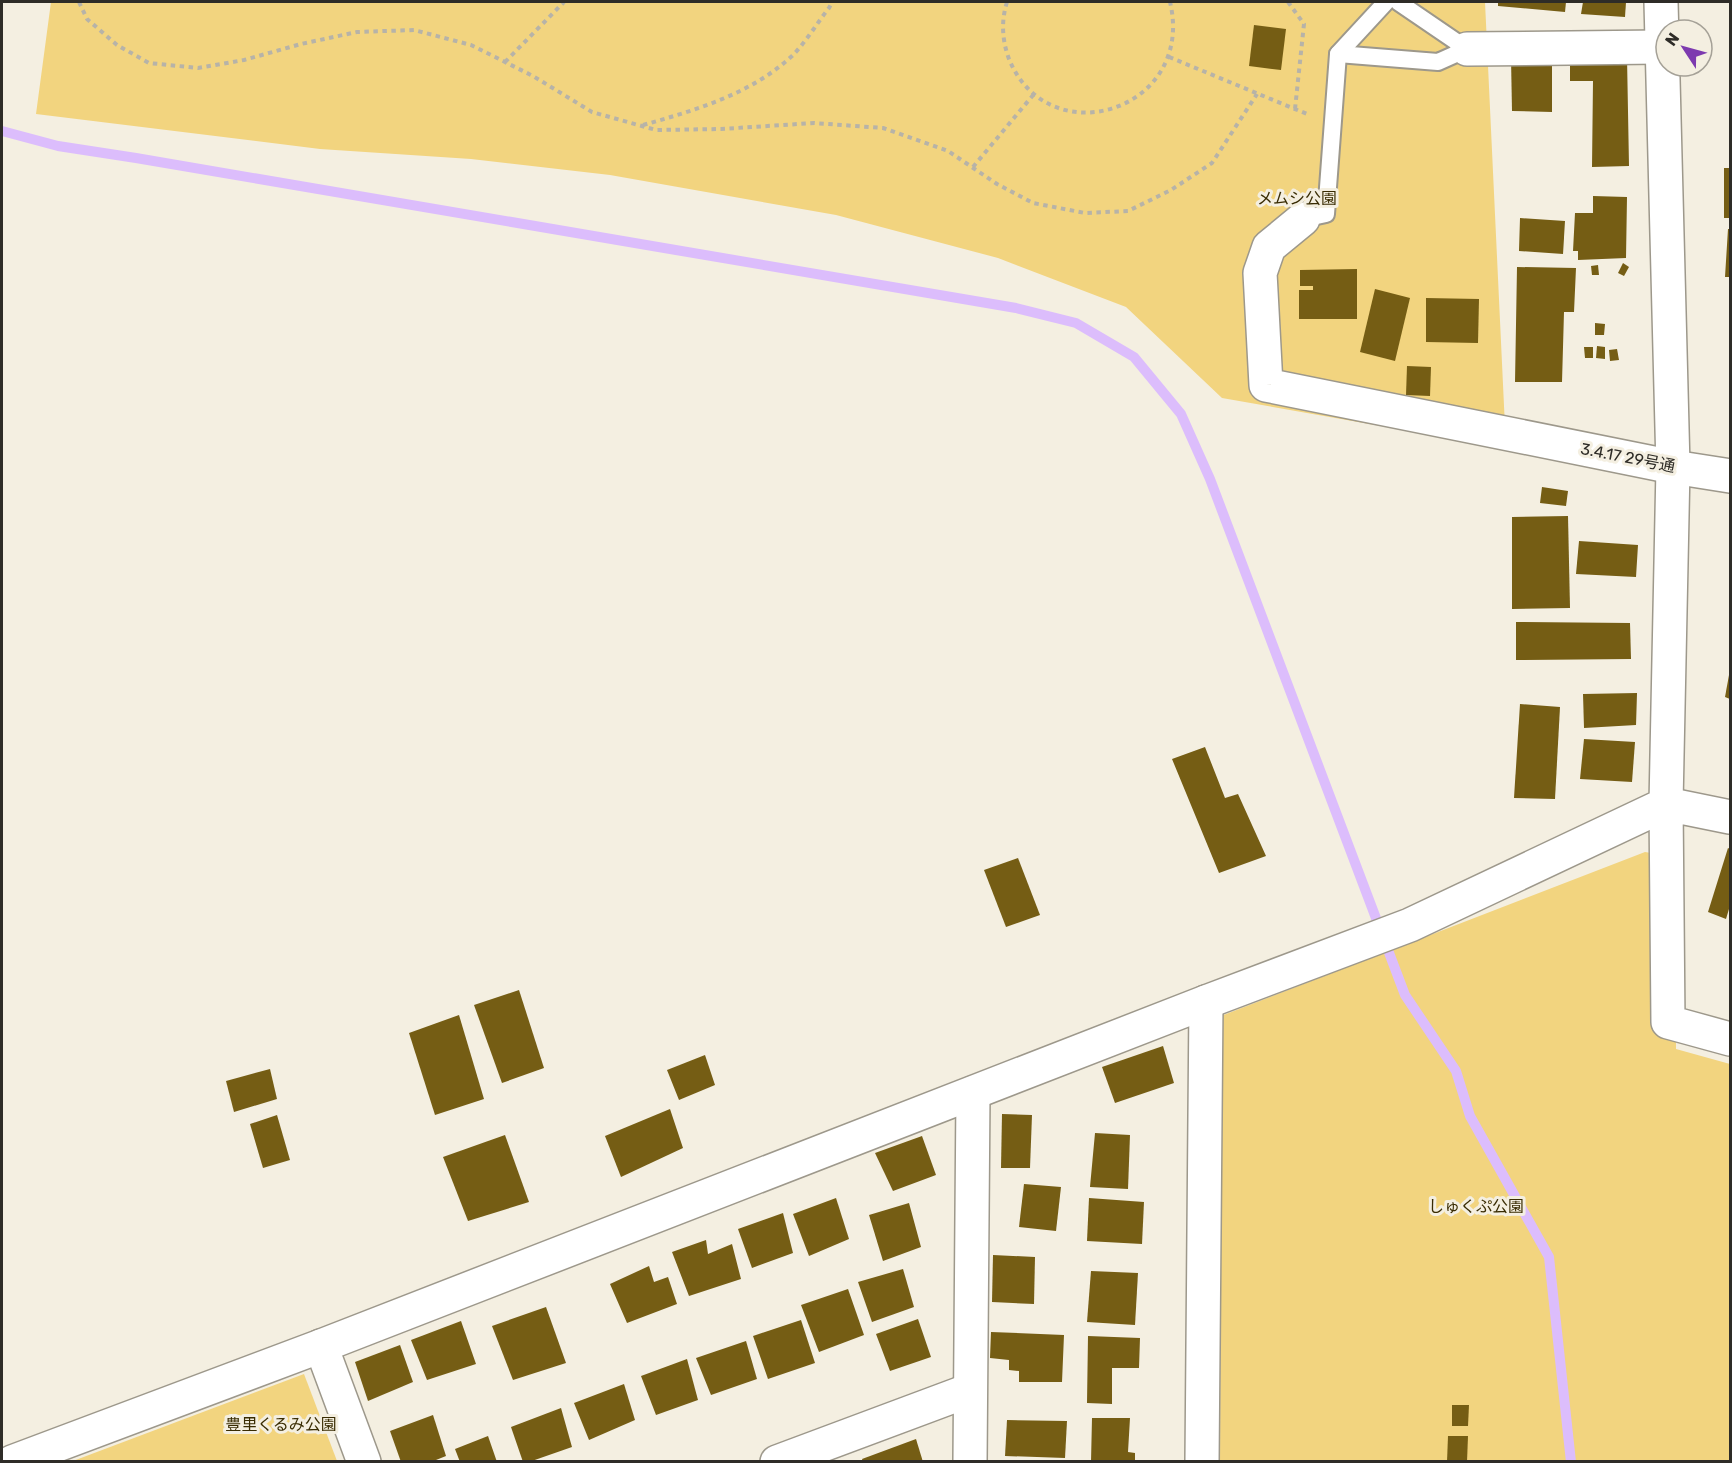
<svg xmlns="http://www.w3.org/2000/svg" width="1732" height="1463" viewBox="0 0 1732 1463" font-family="Rubik,'Noto Sans JP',sans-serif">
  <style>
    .green { fill: #f2d47f }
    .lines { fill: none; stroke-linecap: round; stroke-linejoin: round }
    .stream { stroke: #dcbdfc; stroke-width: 10 }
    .building { fill: #755d14 }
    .lane-casing { stroke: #9d988b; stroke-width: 20 }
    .street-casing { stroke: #9d988b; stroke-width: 36 }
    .secondary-casing { stroke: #9d988b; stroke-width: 36 }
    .path { stroke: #b7b3a8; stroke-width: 4; stroke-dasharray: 4.5 4.5; stroke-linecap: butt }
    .lane { stroke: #fff; stroke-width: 16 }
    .street { stroke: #fff; stroke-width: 33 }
    .secondary { stroke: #fff; stroke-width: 33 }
    .labels { text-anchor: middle; stroke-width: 6; stroke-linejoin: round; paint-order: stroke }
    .park-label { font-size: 16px; fill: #392c03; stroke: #f4efe1 }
    .street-label { font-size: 16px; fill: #2e2c27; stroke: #f4efe1 }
  </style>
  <rect width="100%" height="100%" fill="#f4efe1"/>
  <g class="green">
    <polygon points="51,2 1485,2 1506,448 1222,398 1126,307 998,258 836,215 610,175 471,159 320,149 36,114"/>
    <polygon points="1645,852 1675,857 1676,1049 1730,1064 1730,1461 1220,1462 1221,1016"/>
    <polygon points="304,1374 337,1461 73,1461"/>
  </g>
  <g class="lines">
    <polyline class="stream" points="2,131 58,146 136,158 1016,308 1076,323 1134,357 1181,414 1210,479 1405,995 1456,1071 1470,1116 1549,1257 1571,1462"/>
  </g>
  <g class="building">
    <polygon points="1498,2 1566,2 1565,12 1498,6"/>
    <polygon points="1583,2 1626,2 1625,17 1581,14"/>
    <polygon points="1254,25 1286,29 1281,70 1249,66"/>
    <polygon points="1627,57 1629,166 1592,167 1593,81 1570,81 1570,58"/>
    <polygon points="1511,58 1552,58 1552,112 1512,111"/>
    <rect x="1724" y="168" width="6" height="50"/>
    <polygon points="1593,196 1627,197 1626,258 1578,260 1578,251 1573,251 1575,213 1593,213"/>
    <polygon points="1520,218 1565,221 1563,254 1519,251"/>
    <polygon points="1728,229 1730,229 1730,277 1725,277"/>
    <polygon points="1623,263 1629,267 1624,276 1618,273"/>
    <polygon points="1598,265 1599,275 1592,275 1591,266"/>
    <polygon points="1517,267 1576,268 1574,312 1564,312 1562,382 1515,382"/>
    <polygon points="1357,269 1357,319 1299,319 1299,290 1313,290 1313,286 1300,286 1300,270"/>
    <polygon points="1375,289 1410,298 1395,361 1360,352"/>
    <polygon points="1426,298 1479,299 1478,343 1426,342"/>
    <polygon points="1595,323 1605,324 1604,335 1595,335"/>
    <polygon points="1597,346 1605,347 1605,359 1596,358"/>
    <polygon points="1584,347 1593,347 1593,358 1585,358"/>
    <polygon points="1617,349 1619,360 1610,361 1609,350"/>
    <polygon points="1407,366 1431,367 1430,396 1406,395"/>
    <polygon points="1542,487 1568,491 1566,506 1540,503"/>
    <polygon points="1568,516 1570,608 1512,609 1512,517"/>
    <polygon points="1579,541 1638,545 1636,577 1576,574"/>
    <polygon points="1516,622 1630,623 1631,659 1516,660"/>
    <polygon points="1729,675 1730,675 1730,699 1725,697"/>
    <polygon points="1637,693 1636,725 1584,728 1583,694"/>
    <polygon points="1520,704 1560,707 1555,799 1514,798"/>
    <polygon points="1584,739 1635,742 1632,782 1580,779"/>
    <polygon points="1205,747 1225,798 1238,794 1266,856 1219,873 1172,759"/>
    <polygon points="1728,848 1730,849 1730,909 1729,909 1726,919 1708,912"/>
    <polygon points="1018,858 1040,915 1006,927 984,870"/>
    <polygon points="519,990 544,1068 502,1083 474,1005"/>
    <polygon points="459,1015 484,1099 435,1115 409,1033"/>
    <polygon points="1163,1046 1174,1083 1115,1103 1102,1067"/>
    <polygon points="705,1055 715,1085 679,1100 667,1070"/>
    <polygon points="270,1069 277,1099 234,1112 226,1081"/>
    <polygon points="670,1109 683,1148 621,1177 605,1136"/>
    <polygon points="1002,1114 1032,1115 1030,1168 1001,1168"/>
    <polygon points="277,1115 290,1160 263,1168 250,1124"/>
    <polygon points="1095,1133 1130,1135 1128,1189 1090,1187"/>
    <polygon points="505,1135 529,1202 468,1221 443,1157"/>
    <polygon points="922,1136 936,1175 893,1191 875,1153"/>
    <polygon points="1024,1184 1061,1187 1056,1231 1019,1227"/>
    <polygon points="836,1198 849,1239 809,1256 793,1214"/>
    <polygon points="1089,1198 1144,1202 1142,1244 1087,1241"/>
    <polygon points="909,1203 921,1247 883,1261 869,1215"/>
    <polygon points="783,1213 793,1253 752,1268 738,1229"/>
    <polygon points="706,1240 708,1254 732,1244 741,1279 689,1296 672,1252"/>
    <polygon points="993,1255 1035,1257 1034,1304 992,1302"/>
    <polygon points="649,1266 654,1282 668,1277 677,1304 627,1323 610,1284"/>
    <polygon points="903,1269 914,1307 872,1322 858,1282"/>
    <polygon points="1091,1271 1138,1273 1135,1325 1087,1322"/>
    <polygon points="848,1289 864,1335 819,1352 801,1305"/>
    <polygon points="546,1307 566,1363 513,1380 492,1326"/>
    <polygon points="918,1319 931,1357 890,1371 876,1334"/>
    <polygon points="801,1320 815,1363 768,1379 753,1336"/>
    <polygon points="461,1321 476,1364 427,1380 411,1340"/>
    <polygon points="991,1332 1064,1335 1062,1382 1019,1382 1019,1371 1009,1370 1009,1360 990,1358"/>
    <polygon points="1088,1336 1140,1338 1139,1368 1112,1368 1112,1404 1087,1403"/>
    <polygon points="746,1341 757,1379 711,1395 696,1358"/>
    <polygon points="400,1345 413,1382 368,1401 355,1362"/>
    <polygon points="687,1359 698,1400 656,1415 641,1376"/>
    <polygon points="624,1384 635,1420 589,1440 574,1403"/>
    <polygon points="1452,1405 1469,1405 1468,1426 1452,1426"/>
    <polygon points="561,1408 572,1447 529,1462 523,1462 511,1427"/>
    <polygon points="433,1415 446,1456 431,1462 401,1462 390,1431"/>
    <polygon points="1092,1418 1130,1418 1128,1452 1135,1453 1135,1462 1091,1462"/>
    <polygon points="1007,1420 1067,1421 1065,1458 1005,1456"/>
    <polygon points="488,1436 497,1462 460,1462 455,1449"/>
    <polygon points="1448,1436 1468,1436 1467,1462 1447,1462"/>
    <polygon points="916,1439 923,1462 863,1462 862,1459"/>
  </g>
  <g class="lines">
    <g class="lane-casing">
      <g id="lane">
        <polyline points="1338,54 1438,62 1467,49 1398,2"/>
        <polyline points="1303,219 1326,214 1338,54 1386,2"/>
      </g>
    </g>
    <g class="street-casing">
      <g id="street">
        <polyline points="1467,49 1661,47"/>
        <polyline points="1303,219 1269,247 1260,273 1266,385 1673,467"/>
        <polyline points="1730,817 1666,804 1668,1022 1730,1039"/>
        <polyline points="321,1346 364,1462"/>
        <polyline points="777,1462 970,1390"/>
        <polyline points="970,1462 973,1093"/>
        <polyline points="1202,1462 1206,1002"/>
      </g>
    </g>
    <g class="secondary-casing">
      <g id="secondary">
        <polyline points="1673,467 1730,476"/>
        <polyline points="12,1462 321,1346 1206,1002 1410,925 1666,804 1673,467 1661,2"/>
      </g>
    </g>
    <g class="path">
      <polyline points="79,2 87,19 117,45 149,63 198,68 244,60 301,44 357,32 414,30 471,45 533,76 592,112 656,130 721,129 814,123 883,128 948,151 997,184 1033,203 1085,213 1128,211 1171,190 1212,163 1257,94"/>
      <path d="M 1007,2 C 1001,21 1002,40 1009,59 C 1049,157 1196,110 1170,2"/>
      <polyline points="1288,2 1304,24 1295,109"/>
      <polyline points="1169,57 1307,114"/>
      <polyline points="505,62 564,2"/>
      <path d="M 643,125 C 696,110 751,94 792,56 C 806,42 817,23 829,8 L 832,2"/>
      <polyline points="973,167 1034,94"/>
    </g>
    <use href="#lane" class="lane"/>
    <use href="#street" class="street"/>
    <use href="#secondary" class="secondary"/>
  </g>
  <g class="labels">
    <g class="park-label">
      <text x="1297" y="204">メムシ公園</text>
      <text x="1476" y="1212">しゅくぷ公園</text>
      <text x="281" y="1430">豊里くるみ公園</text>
    </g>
    <g class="street-label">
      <text transform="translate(1628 457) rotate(11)" y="6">3.4.17 29号通</text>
    </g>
  </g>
  <rect width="1732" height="1463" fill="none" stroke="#2e2c27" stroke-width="6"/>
  <g transform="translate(1684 48) rotate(306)"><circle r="28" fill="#f4efe1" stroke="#a5a197" stroke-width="1.5"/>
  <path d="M0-4.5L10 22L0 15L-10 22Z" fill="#7d3aaf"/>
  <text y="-9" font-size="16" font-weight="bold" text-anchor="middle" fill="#2e2c27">N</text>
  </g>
</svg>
